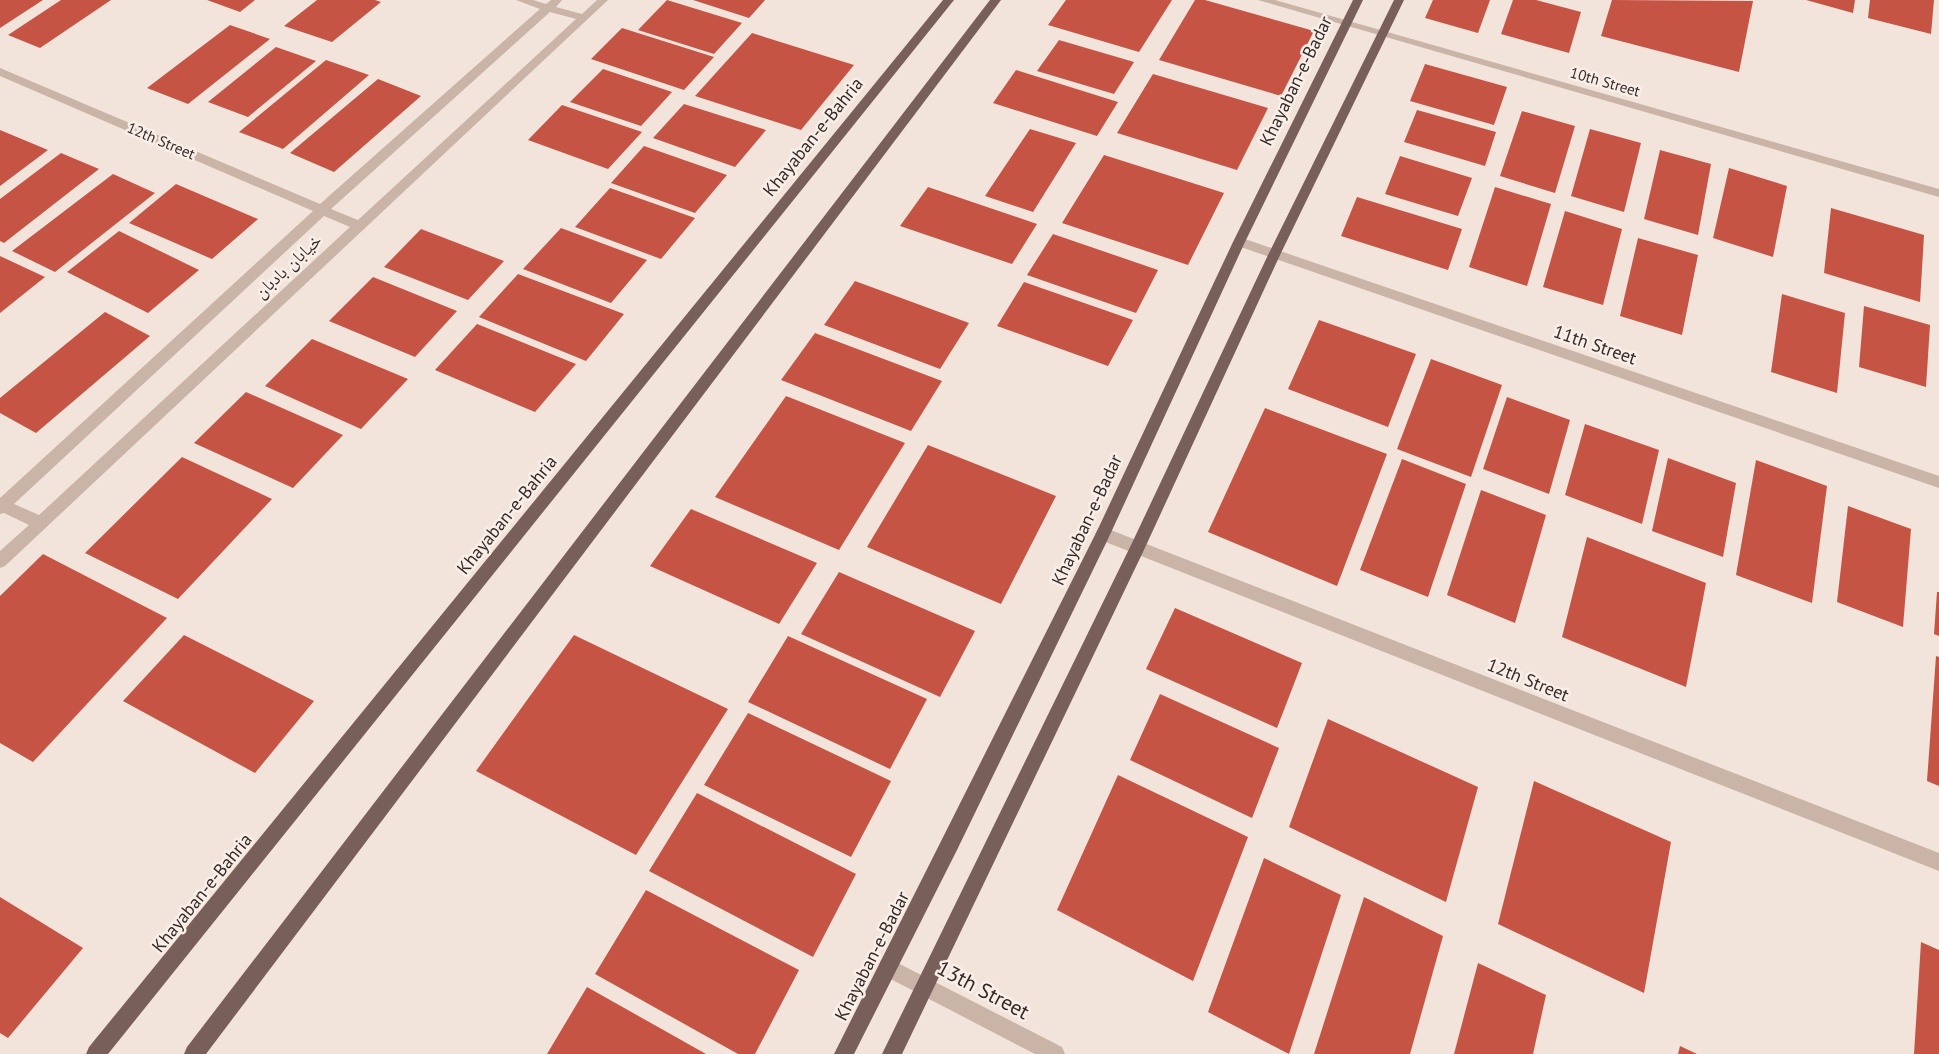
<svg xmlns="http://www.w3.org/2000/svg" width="1939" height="1054" viewBox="0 0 1939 1054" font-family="'PT Sans','Noto Naskh Arabic',sans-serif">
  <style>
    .building { fill: #c65445 }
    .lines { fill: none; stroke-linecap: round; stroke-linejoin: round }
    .minor { fill: #cab3a7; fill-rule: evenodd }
    .major { fill: #785f59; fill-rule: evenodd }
    .labels { text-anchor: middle; stroke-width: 5; stroke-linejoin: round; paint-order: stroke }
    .far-street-label { font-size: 15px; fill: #362a28; stroke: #f9efe8 }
    .street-label { font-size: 18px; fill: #362a28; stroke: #f9efe8 }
    .near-street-label { font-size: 21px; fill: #362a28; stroke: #f9efe8 }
  </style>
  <rect width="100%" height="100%" fill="#f2e4db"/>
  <g class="building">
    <polygon points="0,0 43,0 0,28"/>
    <polygon points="61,0 111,0 40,48 8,35"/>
    <polygon points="207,0 255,0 240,12"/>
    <polygon points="317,0 375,0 381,2 332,42 284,26"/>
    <polygon points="667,0 742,23 714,54 638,30"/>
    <polygon points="693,0 765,0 749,18"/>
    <polygon points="1066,0 1172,0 1139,52 1048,25"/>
    <polygon points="1195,0 1205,0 1314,31 1281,96 1159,60"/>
    <polygon points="1433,0 1490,0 1478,33 1425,18"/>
    <polygon points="1513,0 1536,0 1581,12 1569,53 1501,34"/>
    <polygon points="1612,0 1753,1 1739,72 1601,36"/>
    <polygon points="1806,0 1855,0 1853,13"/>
    <polygon points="1870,0 1934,0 1931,34 1868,18"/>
    <polygon points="230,25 270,39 188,104 147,88"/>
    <polygon points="622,28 714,57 684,90 591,59"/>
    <polygon points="752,33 854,65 801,130 695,96"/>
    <polygon points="1059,40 1134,62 1114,94 1037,71"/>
    <polygon points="276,47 316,61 248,117 208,102"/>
    <polygon points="326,60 369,75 283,149 239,132"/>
    <polygon points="1425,64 1507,87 1494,125 1410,101"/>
    <polygon points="603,69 672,92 641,126 570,102"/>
    <polygon points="1016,70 1118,102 1097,136 993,103"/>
    <polygon points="1153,74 1268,108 1237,170 1117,133"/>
    <polygon points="378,79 421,96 334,172 290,153"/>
    <polygon points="684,104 766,130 735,167 653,138"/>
    <polygon points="562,105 642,132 608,169 528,140"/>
    <polygon points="1417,110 1496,132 1485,166 1404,142"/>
    <polygon points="1522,111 1575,126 1555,193 1500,176"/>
    <polygon points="1030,129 1076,143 1033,212 985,196"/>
    <polygon points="1590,129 1641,143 1624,212 1571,196"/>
    <polygon points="0,130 48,150 0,186"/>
    <polygon points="644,146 727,175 695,213 611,183"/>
    <polygon points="1660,150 1711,164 1698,235 1644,219"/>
    <polygon points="61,153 99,169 4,243 0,241 0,199"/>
    <polygon points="1104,155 1224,193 1188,265 1062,223"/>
    <polygon points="1400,156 1472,178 1458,216 1385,194"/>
    <polygon points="1729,168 1787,186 1773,257 1713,238"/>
    <polygon points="113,174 155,193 55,272 12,251"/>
    <polygon points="176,184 258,219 212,259 129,223"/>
    <polygon points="928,187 1037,224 1012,264 900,226"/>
    <polygon points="1495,187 1551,204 1527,286 1469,267"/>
    <polygon points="610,188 695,218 661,259 575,227"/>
    <polygon points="1357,197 1462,229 1448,270 1341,236"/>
    <polygon points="1831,208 1924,235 1920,302 1824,273"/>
    <polygon points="1565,211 1622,229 1603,305 1543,287"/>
    <polygon points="561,228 647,260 611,303 523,269"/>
    <polygon points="421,229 504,261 468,300 384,267"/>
    <polygon points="119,231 199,270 148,313 67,272"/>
    <polygon points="1053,234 1158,270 1136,313 1027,275"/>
    <polygon points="1638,238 1698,255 1682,335 1620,316"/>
    <polygon points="0,256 45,277 0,313"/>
    <polygon points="518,274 624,314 586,361 479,317"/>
    <polygon points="373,277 457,311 415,357 329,321"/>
    <polygon points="855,281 969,323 940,369 824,325"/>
    <polygon points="1024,282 1133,320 1108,366 997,326"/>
    <polygon points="1782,294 1845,313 1837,393 1771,372"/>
    <polygon points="1864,306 1930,325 1926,387 1859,367"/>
    <polygon points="105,312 150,336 36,433 0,413 0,398"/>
    <polygon points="1319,320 1416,354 1388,427 1288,389"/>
    <polygon points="477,324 576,364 535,412 435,370"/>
    <polygon points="815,333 942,381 911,431 781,380"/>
    <polygon points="312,339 408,379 361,429 265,386"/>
    <polygon points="1431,359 1502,385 1471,477 1397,449"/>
    <polygon points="246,392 343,435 293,488 194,443"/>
    <polygon points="786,396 905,443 839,550 715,497"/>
    <polygon points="1507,397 1570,420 1549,494 1483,469"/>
    <polygon points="1265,408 1387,454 1337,586 1208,532"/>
    <polygon points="1585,424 1659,450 1642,524 1565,495"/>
    <polygon points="928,445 1056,496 1001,604 867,547"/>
    <polygon points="182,457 272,499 178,599 85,553"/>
    <polygon points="1668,458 1736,483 1723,557 1652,531"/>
    <polygon points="1402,459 1466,484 1428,597 1360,570"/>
    <polygon points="1756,460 1827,486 1812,603 1736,575"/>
    <polygon points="1481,490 1546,515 1515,623 1447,595"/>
    <polygon points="1848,506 1911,529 1903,627 1837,602"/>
    <polygon points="691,509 817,563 779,624 650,566"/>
    <polygon points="1587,537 1706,583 1686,687 1562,637"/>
    <polygon points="43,554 167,618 33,762 0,743 0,596"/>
    <polygon points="839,572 975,631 940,697 801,634"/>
    <polygon points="1937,592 1939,592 1939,636 1934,634"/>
    <polygon points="1175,608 1302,663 1277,728 1146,669"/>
    <polygon points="184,635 314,701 255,773 123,701"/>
    <polygon points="574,635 728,709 636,855 476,771"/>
    <polygon points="788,636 927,699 890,769 748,702"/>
    <polygon points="1936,656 1939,657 1939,786 1927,781"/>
    <polygon points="1160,694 1279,748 1252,818 1130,760"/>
    <polygon points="748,713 891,781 851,857 704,785"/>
    <polygon points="1328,719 1478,787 1446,902 1289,827"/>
    <polygon points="1118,775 1248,837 1193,981 1057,910"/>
    <polygon points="1534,781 1671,842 1644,993 1498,924"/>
    <polygon points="697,793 856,874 813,957 649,871"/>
    <polygon points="1264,858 1341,895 1289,1054 1208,1012"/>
    <polygon points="646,890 799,970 755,1054 738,1054 595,974"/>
    <polygon points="0,897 83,948 8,1038 0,1033"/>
    <polygon points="1364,897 1443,936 1410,1054 1314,1054"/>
    <polygon points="1921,942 1939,950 1939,1054 1914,1054"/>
    <polygon points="1478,963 1546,995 1533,1054 1454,1054"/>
    <polygon points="587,987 706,1054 547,1054"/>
    <polygon points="1680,1046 1697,1054 1678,1054"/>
  </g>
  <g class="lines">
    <g class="minor">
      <path d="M 516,0 L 533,0 L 546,4 L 551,0 L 562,0 L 556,7 L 582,14 L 597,0 L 608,0 L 5,566 L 0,568 L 0,551 L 29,525 L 4,513 L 0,514 L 0,498 L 313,211 L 0,76 L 0,68 L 320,204 L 540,9 ZM 550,12 L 576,19 L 358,220 L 331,209 ZM 324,216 L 350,227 L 39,515 L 14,504 Z"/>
      <polygon points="1258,0 1275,0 1939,189 1939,197"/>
      <polygon points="1239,237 1939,476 1939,488 1235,245 1233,242"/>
      <polygon points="1103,527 1939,853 1939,871 1098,539 1095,534 1098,529"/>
      <polygon points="888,958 1062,1047 1065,1054 1035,1054 881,974 879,967 881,960"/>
    </g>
    <g class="major">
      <polygon points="943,0 954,0 108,1054 86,1054 89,1047"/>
      <polygon points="990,0 1001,0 206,1054 184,1054 187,1047"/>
      <polygon points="1353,0 1363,0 1245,242 1108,539 956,852 854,1054 834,1054 1097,531 1233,242"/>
      <polygon points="1394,0 1404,0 1280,255 1143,552 902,1054 882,1054 1132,543 1268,255"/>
    </g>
  </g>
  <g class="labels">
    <g class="far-street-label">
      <text transform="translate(1605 82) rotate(16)" y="5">10th Street</text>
      <text transform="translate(161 141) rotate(23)" y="5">12th Street</text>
    </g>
    <g class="street-label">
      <text transform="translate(1296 81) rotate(-64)" y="6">Khayaban-e-Badar</text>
      <text transform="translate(813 137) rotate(-51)" y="6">Khayaban-e-Bahria</text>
      <text transform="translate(288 266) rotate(-43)" y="6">خیابان بادبان</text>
      <text transform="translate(1595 345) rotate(19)" y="6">11th Street</text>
      <text transform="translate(507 515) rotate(-51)" y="6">Khayaban-e-Bahria</text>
      <text transform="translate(1087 520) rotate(-65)" y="6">Khayaban-e-Badar</text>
      <text transform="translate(1528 680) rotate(22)" y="6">12th Street</text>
      <text transform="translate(202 893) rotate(-51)" y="6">Khayaban-e-Bahria</text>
      <text transform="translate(872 956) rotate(-63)" y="6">Khayaban-e-Badar</text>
    </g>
    <g class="near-street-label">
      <text transform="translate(983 990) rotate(28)" y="7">13th Street</text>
    </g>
  </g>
</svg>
